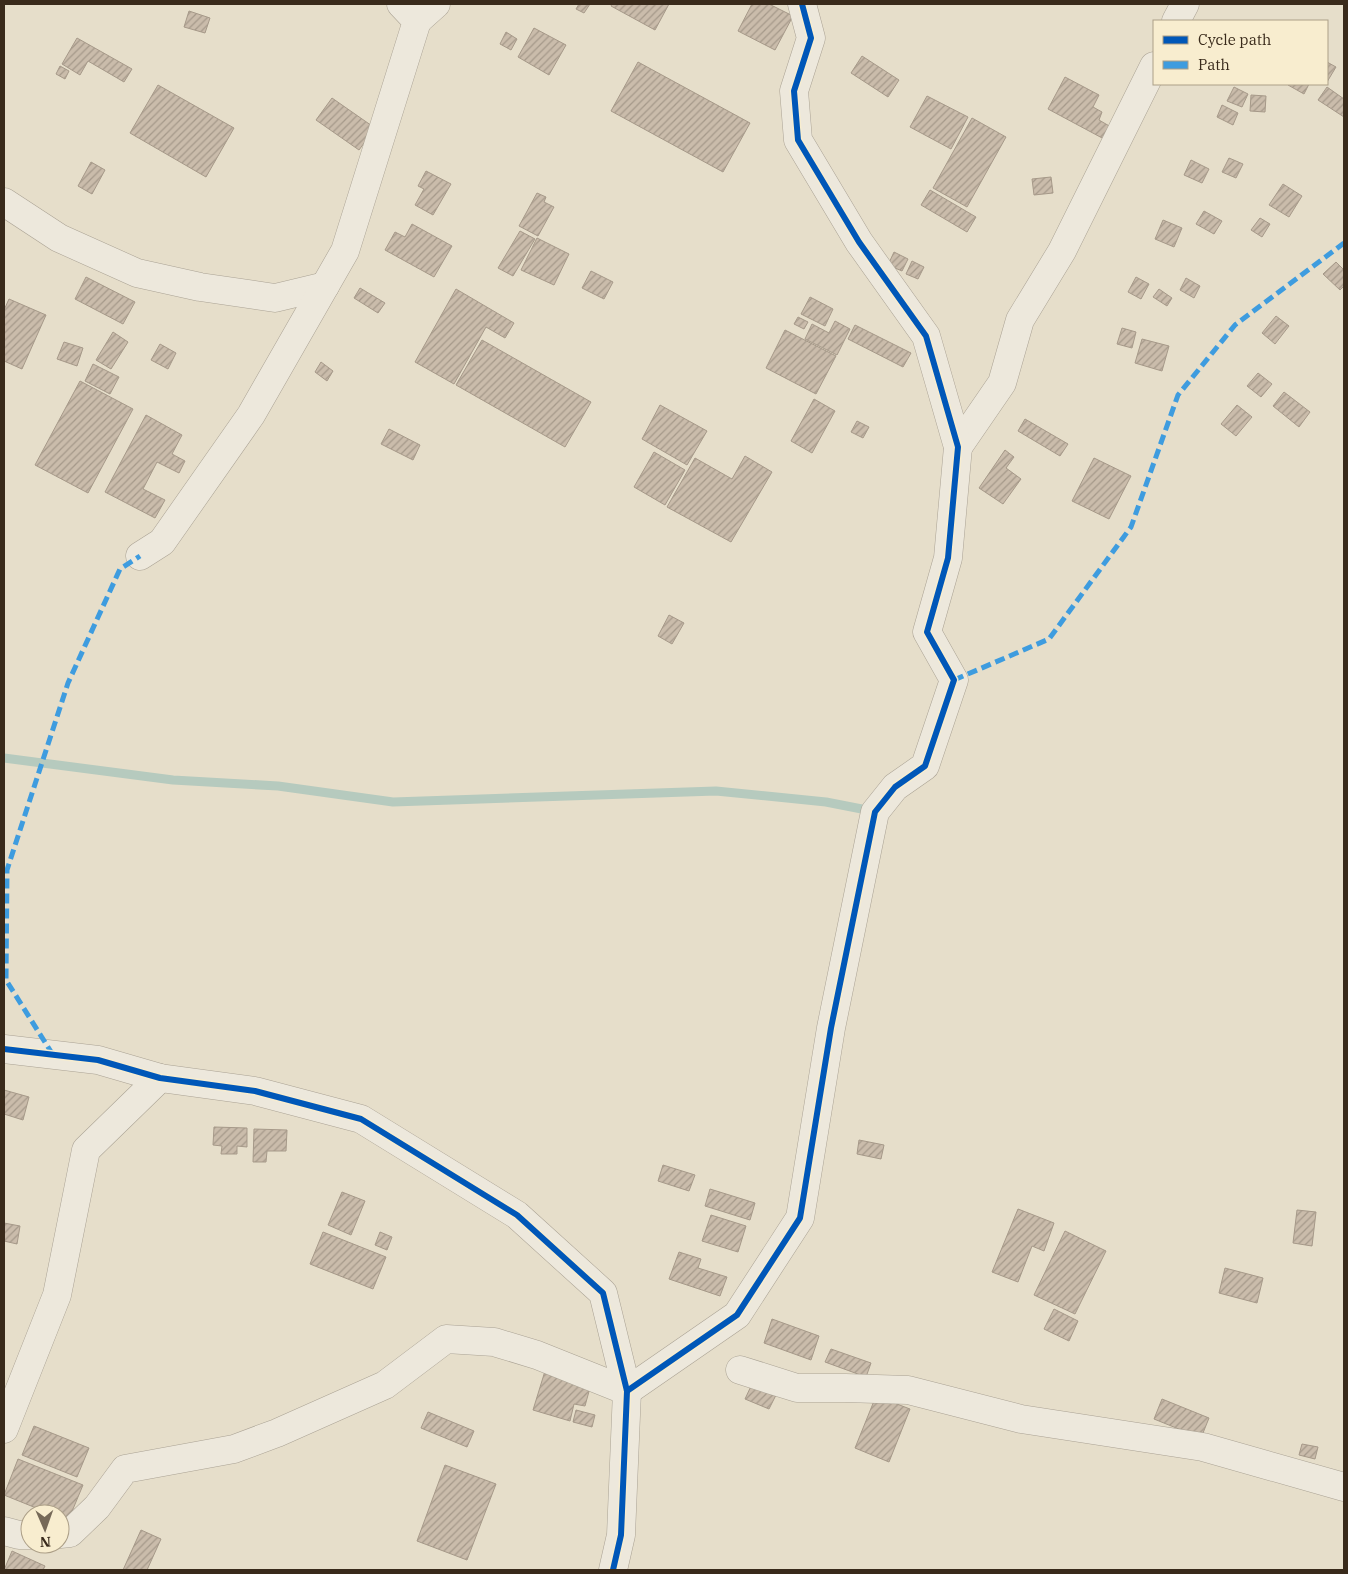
<svg xmlns="http://www.w3.org/2000/svg" width="1348" height="1574" viewBox="0 0 1348 1574" font-family="'IBM Plex Serif',serif">
  <style>
    .lines { fill: none; stroke-linecap: round; stroke-linejoin: round }
    .stream { stroke: #b6cabe; stroke-width: 9 }
    .building { fill: url(#building-hatch); stroke: #a69989 }
    .street-casing { stroke: #aaa294; stroke-width: 29 }
    .street { stroke: #ede8dc; stroke-width: 28 }
    .quiet { stroke: #3e9cdf; stroke-width: 5; stroke-dasharray: 10 5; stroke-linecap: butt }
    .cycleway-casing { stroke: #f8edcf; stroke-width: 9 }
    .cycleway { stroke: #0057b8; stroke-width: 6 }
  </style>
  <defs>
    <pattern id="building-hatch" width="6" height="6" patternUnits="userSpaceOnUse" patternTransform="scale(1.25)"><rect width="6" height="6" fill="#cabcab"/><path d="M-1 1l2-2M0 6l6-6M5 7l2-2" fill="none" stroke="#a5998a"/></pattern>
  </defs>
  <rect width="100%" height="100%" fill="#e6deca"/>
  <g class="lines">
    <polyline class="stream" points="4,758 173,780 278,786 393,802 716,791 826,802 872,811"/>
  </g>
  <g class="building">
    <polygon points="579,4 590,4 584,13 576,9"/>
    <polygon points="612,4 669,4 655,30 611,6"/>
    <polygon points="752,4 769,4 793,16 775,50 738,31"/>
    <polygon points="189,11 210,18 205,33 184,27"/>
    <polygon points="534,28 566,45 549,75 518,57"/>
    <polygon points="506,32 517,39 511,50 500,44"/>
    <polygon points="77,38 132,69 124,82 88,61 80,75 62,64"/>
    <polygon points="862,56 899,80 888,97 851,73"/>
    <polygon points="638,62 750,123 723,172 611,111"/>
    <polygon points="1327,62 1336,67 1327,82"/>
    <polygon points="60,66 69,71 65,79 56,74"/>
    <polygon points="1065,77 1099,95 1093,107 1102,112 1099,120 1111,127 1104,139 1048,109"/>
    <polygon points="1288,84 1309,84 1304,94 1288,85"/>
    <polygon points="158,85 234,128 206,177 130,133"/>
    <polygon points="1234,87 1248,94 1242,107 1227,101"/>
    <polygon points="1327,87 1344,99 1344,117 1318,100"/>
    <polygon points="1251,95 1266,96 1265,112 1250,111"/>
    <polygon points="927,96 968,117 951,149 910,127"/>
    <polygon points="332,98 375,128 359,150 316,120"/>
    <polygon points="1222,105 1238,113 1233,125 1217,117"/>
    <polygon points="972,118 1006,137 967,207 933,188"/>
    <polygon points="1229,158 1243,164 1236,178 1222,172"/>
    <polygon points="1191,160 1209,169 1202,183 1184,175"/>
    <polygon points="91,162 105,170 92,194 78,186"/>
    <polygon points="426,171 451,184 433,215 415,205 424,189 418,186"/>
    <polygon points="1051,177 1053,193 1034,195 1032,179"/>
    <polygon points="1283,184 1302,196 1289,217 1269,205"/>
    <polygon points="930,190 976,217 967,232 921,205"/>
    <polygon points="537,193 546,197 544,202 554,207 538,236 519,226"/>
    <polygon points="1204,211 1222,221 1214,234 1196,224"/>
    <polygon points="1260,218 1270,224 1262,237 1251,230"/>
    <polygon points="1163,220 1182,228 1174,247 1155,239"/>
    <polygon points="412,224 452,246 434,277 385,250 395,232 405,237"/>
    <polygon points="520,231 535,239 513,276 498,268"/>
    <polygon points="537,238 569,254 554,285 521,270"/>
    <polygon points="894,252 908,259 902,271 888,265"/>
    <polygon points="912,261 924,267 918,279 906,274"/>
    <polygon points="1336,262 1344,270 1344,286 1340,290 1323,274"/>
    <polygon points="591,271 613,282 604,299 582,288"/>
    <polygon points="86,277 135,302 123,324 75,299"/>
    <polygon points="1136,277 1149,284 1141,299 1128,292"/>
    <polygon points="1186,278 1200,286 1194,298 1180,290"/>
    <polygon points="360,288 385,303 378,313 354,298"/>
    <polygon points="456,289 514,323 505,338 486,327 454,384 415,362"/>
    <polygon points="1159,289 1172,298 1167,306 1153,297"/>
    <polygon points="810,297 833,309 825,326 801,314"/>
    <polygon points="9,299 46,315 22,369 4,361 4,310"/>
    <polygon points="1276,316 1289,326 1275,344 1262,333"/>
    <polygon points="798,317 808,322 804,329 794,324"/>
    <polygon points="835,321 850,329 837,355 805,339 812,324 829,333"/>
    <polygon points="855,325 911,353 903,367 848,339"/>
    <polygon points="1122,328 1136,332 1132,348 1117,344"/>
    <polygon points="785,330 836,356 816,394 766,368"/>
    <polygon points="113,332 128,342 111,369 96,360"/>
    <polygon points="1142,339 1169,346 1162,371 1135,363"/>
    <polygon points="482,340 591,402 565,447 456,385"/>
    <polygon points="64,342 83,348 77,366 57,359"/>
    <polygon points="160,344 176,353 168,369 151,360"/>
    <polygon points="321,362 333,371 327,381 315,372"/>
    <polygon points="93,364 119,377 110,394 85,381"/>
    <polygon points="1258,373 1272,384 1261,397 1247,386"/>
    <polygon points="80,381 133,409 88,493 35,465"/>
    <polygon points="1284,392 1310,412 1299,427 1273,406"/>
    <polygon points="814,399 835,411 812,453 791,441"/>
    <polygon points="660,405 707,431 687,465 642,439"/>
    <polygon points="1237,405 1252,417 1236,436 1221,424"/>
    <polygon points="146,415 182,435 172,454 185,461 179,473 157,462 143,489 165,500 155,518 105,492"/>
    <polygon points="1025,419 1068,444 1060,456 1018,431"/>
    <polygon points="857,421 869,427 863,438 851,432"/>
    <polygon points="389,429 420,445 413,460 381,444"/>
    <polygon points="1005,450 1014,457 1006,468 1021,479 1003,504 979,488"/>
    <polygon points="654,452 685,470 665,505 634,487"/>
    <polygon points="745,456 772,472 731,542 667,507 695,458 732,479"/>
    <polygon points="1094,458 1131,476 1109,519 1072,501"/>
    <polygon points="669,615 684,623 672,644 658,636"/>
    <polygon points="4,1090 29,1097 23,1120 4,1114"/>
    <polygon points="214,1127 247,1128 247,1147 237,1146 237,1154 221,1154 222,1146 213,1145"/>
    <polygon points="254,1129 287,1130 286,1151 267,1151 266,1162 253,1162"/>
    <polygon points="859,1140 884,1145 881,1159 857,1154"/>
    <polygon points="663,1165 695,1175 689,1191 658,1181"/>
    <polygon points="710,1189 755,1203 750,1220 705,1206"/>
    <polygon points="342,1192 365,1201 351,1235 328,1225"/>
    <polygon points="1018,1209 1054,1223 1044,1251 1032,1246 1018,1282 992,1272"/>
    <polygon points="1297,1210 1316,1212 1312,1246 1293,1243"/>
    <polygon points="711,1215 746,1226 738,1252 702,1241"/>
    <polygon points="4,1223 20,1226 17,1244 4,1241"/>
    <polygon points="1065,1231 1106,1251 1075,1314 1034,1295"/>
    <polygon points="323,1232 386,1257 373,1289 310,1264"/>
    <polygon points="380,1232 392,1237 387,1250 375,1245"/>
    <polygon points="679,1252 701,1259 698,1268 727,1277 720,1296 669,1279"/>
    <polygon points="1225,1268 1263,1278 1257,1303 1219,1293"/>
    <polygon points="1054,1309 1078,1321 1069,1341 1044,1329"/>
    <polygon points="772,1319 819,1336 811,1360 764,1343"/>
    <polygon points="831,1349 871,1363 866,1377 825,1362"/>
    <polygon points="545,1371 591,1384 585,1406 574,1404 570,1421 533,1410"/>
    <polygon points="752,1384 776,1395 769,1409 745,1399"/>
    <polygon points="876,1396 910,1409 889,1462 855,1448"/>
    <polygon points="1162,1399 1209,1418 1201,1438 1154,1419"/>
    <polygon points="576,1410 595,1415 592,1427 573,1422"/>
    <polygon points="428,1412 474,1431 467,1447 421,1428"/>
    <polygon points="34,1426 89,1448 77,1477 22,1455"/>
    <polygon points="1302,1444 1318,1447 1315,1459 1299,1455"/>
    <polygon points="18,1459 83,1485 68,1521 60,1518 60,1514 51,1514 4,1495"/>
    <polygon points="445,1465 496,1484 467,1560 417,1541"/>
    <polygon points="141,1530 161,1539 147,1570 123,1570"/>
    <polygon points="12,1551 45,1566 43,1570 4,1570"/>
  </g>
  <g class="lines">
    <g class="street-casing">
      <g id="street">
        <polyline points="417,21 436,4"/>
        <polyline points="1176,21 1185,4"/>
        <polyline points="4,202 59,238 137,273 200,287 275,298 325,286"/>
        <polyline points="958,447 1002,383 1020,320 1062,251 1154,66"/>
        <polyline points="140,556 162,542 251,415 345,251 417,21 401,4"/>
        <polyline points="4,1049 98,1060 160,1078 255,1091 361,1119 517,1215 603,1293 627,1391 621,1535 613,1570"/>
        <polyline points="740,1370 797,1388 845,1388 908,1390 1021,1419 1203,1447 1344,1487"/>
        <polyline points="627,1391 737,1315 800,1218 831,1028 875,812 895,787 925,766 954,680 927,632 948,558 958,447 926,336 859,242 798,140 794,91 811,38 802,4"/>
        <polyline points="4,1429 57,1295 86,1150 160,1078"/>
        <polyline points="4,1531 19,1535 30,1535"/>
        <polyline points="60,1534 70,1533 97,1507 125,1469 234,1449 277,1433 385,1385 446,1339 494,1342 537,1355 627,1391"/>
      </g>
    </g>
    <use href="#street" class="street"/>
    <g class="quiet">
      <polyline points="954,680 1049,639 1131,527 1178,395 1235,325 1344,243"/>
      <polyline points="53,1055 6,980 7,870 68,683 120,569 140,556"/>
    </g>
    <g class="cycleway-casing">
      <g id="cycleway">
        <polyline points="4,1049 98,1060 160,1078 255,1091 361,1119 517,1215 603,1293 627,1391 621,1535 613,1570"/>
        <polyline points="627,1391 737,1315 800,1218 831,1028 875,812 895,787 925,766 954,680 927,632 948,558 958,447 926,336 859,242 798,140 794,91 811,38 802,4"/>
      </g>
    </g>
    <use href="#cycleway" class="cycleway"/>
  </g>
  <rect width="1348" height="1574" fill="none" stroke="#392a1b" stroke-width="10"/>
  <rect x="1153" y="20" width="175" height="65" fill="#f8edcf" stroke="#ac9f87"/>
  <rect x="1163" y="36" width="25" height="8" fill="#0057b8" stroke="#ac9f87"/>
  <text x="1198" y="45" font-size="15" fill="#392a1b">Cycle path</text>
  <rect x="1163" y="61" width="25" height="8" fill="#3e9cdf" stroke="#ac9f87"/>
  <text x="1198" y="70" font-size="15" fill="#392a1b">Path</text>
  <g transform="translate(45 1529) rotate(178)"><circle r="24" fill="#f8edcf" stroke="#ac9f87"/>
  <path d="M0-4L9 19L0 12L-9 19Z" fill="#766958"/>
  <text y="-8" font-size="14" font-weight="bold" text-anchor="middle" fill="#392a1b">N</text>
  </g>
</svg>
